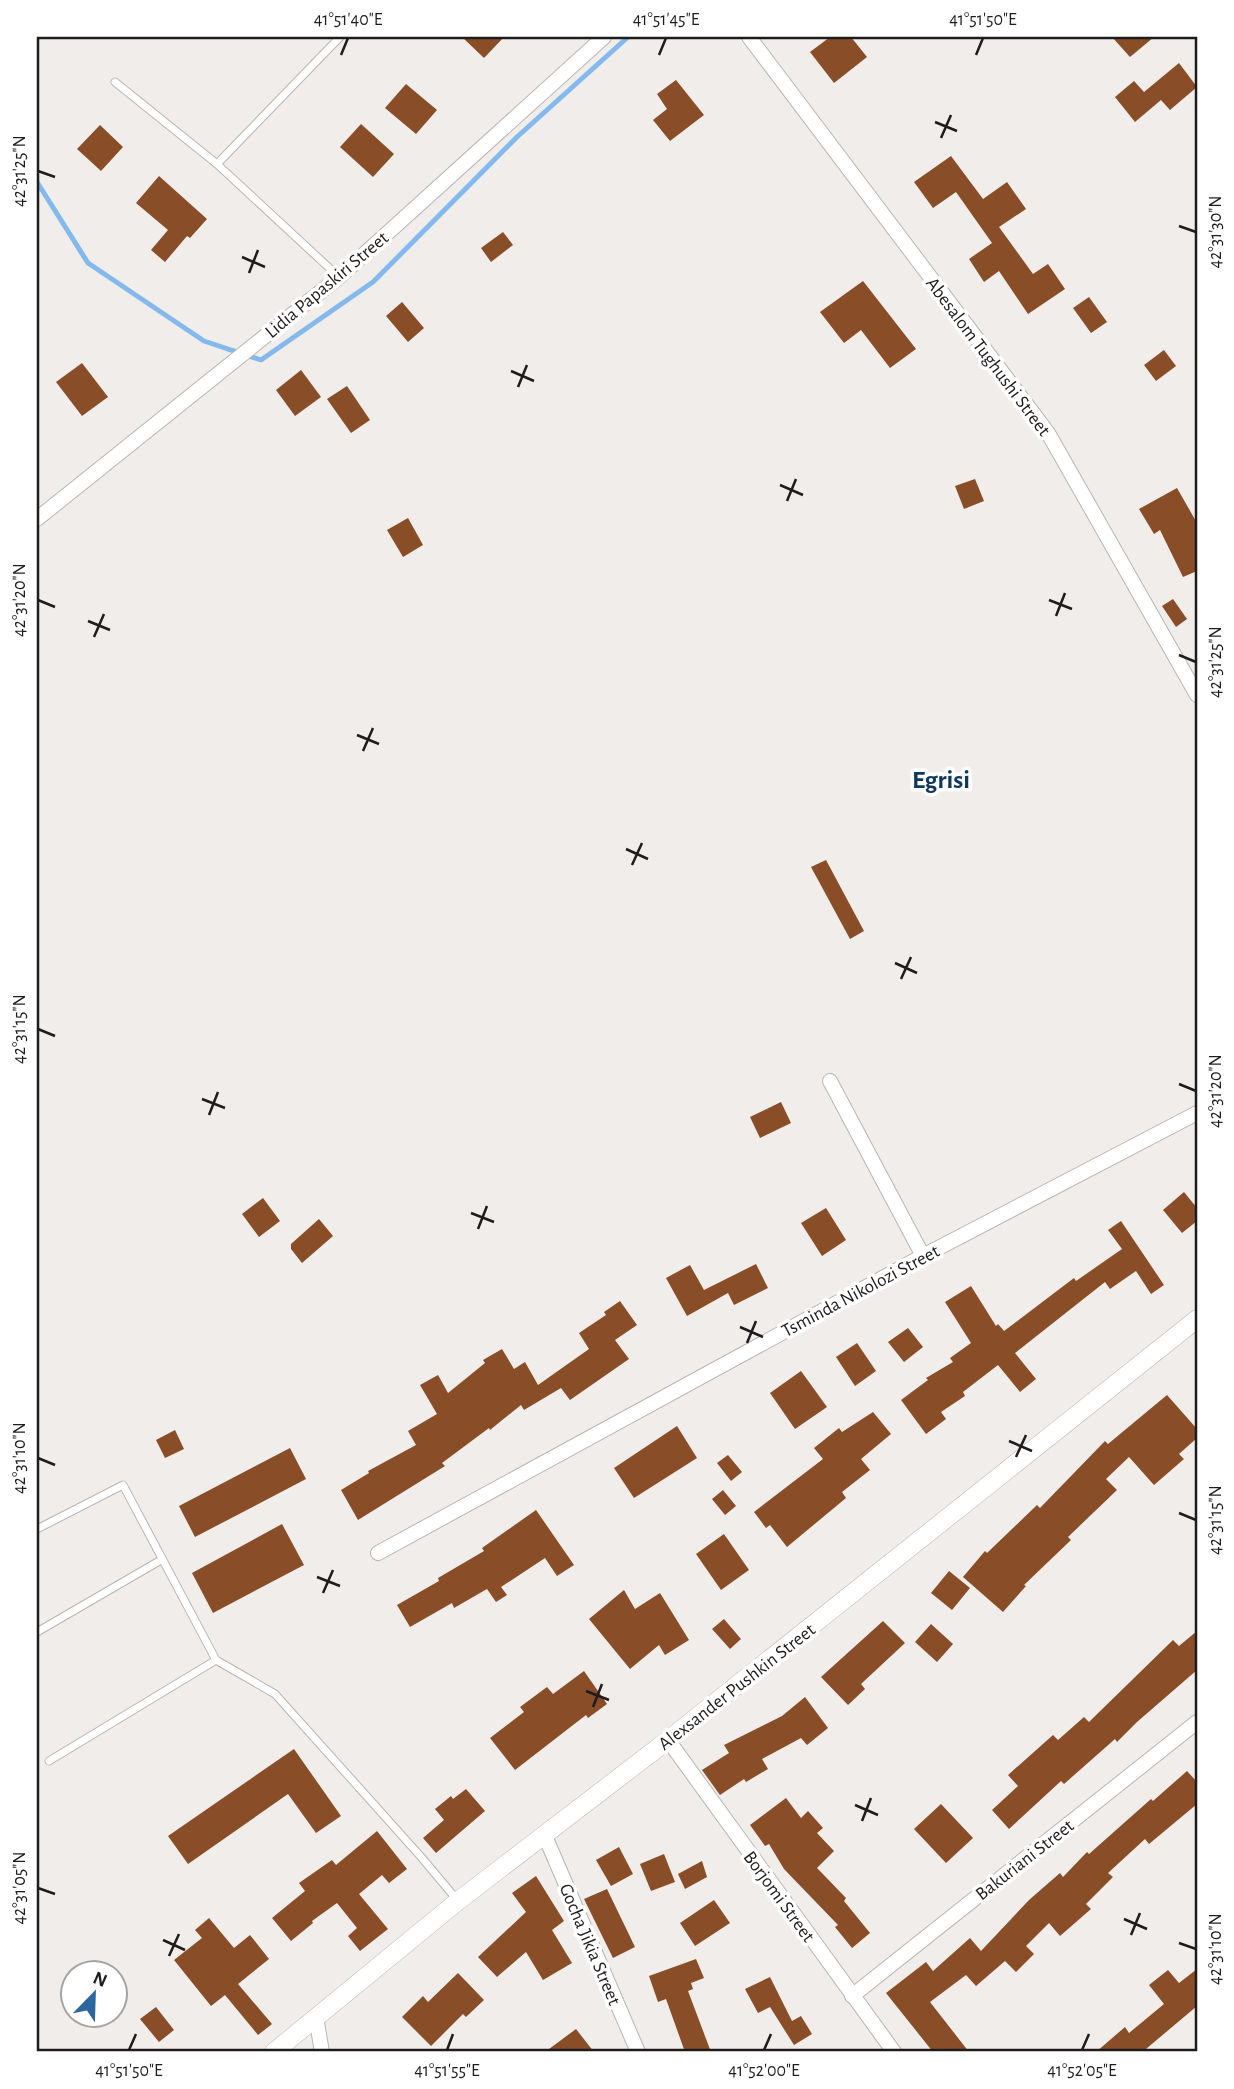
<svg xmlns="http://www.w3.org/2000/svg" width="1234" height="2089" viewBox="0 0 1234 2089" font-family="'Alegreya Sans',sans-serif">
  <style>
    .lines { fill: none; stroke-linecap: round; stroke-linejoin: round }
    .stream { stroke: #84b9ee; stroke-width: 5 }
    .building { fill: #894d28 }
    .service-casing { stroke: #b9b5b2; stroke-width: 9 }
    .minor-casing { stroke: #b9b5b2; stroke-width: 16 }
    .tertiary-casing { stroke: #b9b5b2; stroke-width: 19 }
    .service { stroke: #fff; stroke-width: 7 }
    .minor { stroke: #fff; stroke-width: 14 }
    .tertiary { stroke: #fff; stroke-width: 18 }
    .ticks { fill: none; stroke: #1e1c1c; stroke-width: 2.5 }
    .labels { text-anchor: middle; stroke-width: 7; stroke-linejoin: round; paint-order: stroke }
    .street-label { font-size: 19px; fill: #1e1c1c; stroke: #fff }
    .district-label { font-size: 26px; font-weight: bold; fill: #0e385d; stroke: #fff }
    .neatline { fill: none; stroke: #1e1c1c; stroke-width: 2.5 }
    .ticks-label { font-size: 18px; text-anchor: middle; fill: #1e1c1c }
  </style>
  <rect width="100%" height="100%" fill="#f1edea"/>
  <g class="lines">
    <polyline class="stream" points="37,182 88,263 204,341 261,360 373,282 517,137 628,37"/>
  </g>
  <g class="building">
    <polygon points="462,37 504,37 484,58"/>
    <polygon points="830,37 851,37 867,57 834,83 810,52"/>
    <polygon points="1112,37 1154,37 1130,57"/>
    <polygon points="1179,63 1197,87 1170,110 1161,100 1135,122 1115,97 1134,81 1144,92"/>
    <polygon points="676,80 704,115 670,141 653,120 667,109 657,94"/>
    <polygon points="406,84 437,110 416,134 385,108"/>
    <polygon points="361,124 394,154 373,177 340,147"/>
    <polygon points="100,125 123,147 101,171 77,149"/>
    <polygon points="951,156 983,199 1007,182 1026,209 999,227 1033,274 1048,264 1065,289 1028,314 999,271 984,282 969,259 992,243 956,192 933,208 914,182"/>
    <polygon points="159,176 207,219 190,238 187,236 165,262 151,250 168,230 136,203"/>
    <polygon points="503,232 513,245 491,262 481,248"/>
    <polygon points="863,281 916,349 890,368 861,330 844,343 820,312"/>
    <polygon points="1089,297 1107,322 1091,333 1073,308"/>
    <polygon points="402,302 424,328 408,342 386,316"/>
    <polygon points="1164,350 1176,366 1156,381 1144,365"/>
    <polygon points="82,363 108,397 82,416 56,382"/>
    <polygon points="301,370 321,397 295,416 276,390"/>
    <polygon points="347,386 370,420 351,433 327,399"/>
    <polygon points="975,479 984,501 964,509 955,486"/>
    <polygon points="1177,488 1197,523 1197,571 1183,577 1160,530 1154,534 1139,509"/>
    <polygon points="408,518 423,545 403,557 387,530"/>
    <polygon points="1173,599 1187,619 1176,627 1162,606"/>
    <polygon points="826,860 864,931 850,939 811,867"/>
    <polygon points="781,1102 791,1123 760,1138 750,1117"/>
    <polygon points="1184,1192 1197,1208 1197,1221 1182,1233 1163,1210"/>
    <polygon points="263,1198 280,1221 259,1237 242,1214"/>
    <polygon points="826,1208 846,1240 822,1256 801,1223"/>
    <polygon points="319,1219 333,1236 302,1263 291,1249 291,1244"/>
    <polygon points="1121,1221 1164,1285 1151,1294 1136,1271 1110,1289 1105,1282 1015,1353 1036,1379 1020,1392 998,1365 963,1392 965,1396 941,1412 946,1419 926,1434 901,1400 928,1380 926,1378 953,1362 950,1358 971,1343 945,1302 971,1286 996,1326 998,1324 1004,1331 1074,1278 1076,1281 1122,1249 1108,1230"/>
    <polygon points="756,1264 768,1288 734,1305 728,1293 687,1316 666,1278 690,1265 704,1290"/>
    <polygon points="620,1301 637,1325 615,1340 629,1359 570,1400 561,1388 524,1410 521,1405 490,1430 489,1428 442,1463 445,1466 358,1520 341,1490 369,1473 368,1471 416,1445 408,1431 437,1414 420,1385 438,1375 448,1393 485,1363 483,1360 502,1349 514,1369 525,1362 538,1385 589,1349 579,1333 606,1315 604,1312"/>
    <polygon points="908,1328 923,1347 904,1362 888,1342"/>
    <polygon points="857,1343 876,1371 855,1386 836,1357"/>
    <polygon points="801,1371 827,1407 795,1429 770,1393"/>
    <polygon points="1167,1395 1197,1429 1197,1438 1179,1454 1184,1459 1154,1485 1129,1457 1106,1479 1117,1490 1068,1537 1071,1540 1024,1585 1026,1586 1003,1612 963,1577 985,1551 987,1553 1037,1505 1040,1508 1105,1441 1108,1444"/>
    <polygon points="873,1412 891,1434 861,1459 870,1470 842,1492 846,1498 787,1547 770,1525 766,1528 754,1512 823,1459 814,1448 839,1428 842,1432"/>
    <polygon points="677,1426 697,1458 634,1498 614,1468"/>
    <polygon points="175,1430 184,1449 165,1458 156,1440"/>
    <polygon points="290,1448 306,1479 195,1537 179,1506"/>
    <polygon points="728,1455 742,1472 731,1481 717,1463"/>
    <polygon points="723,1490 736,1506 725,1515 712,1499"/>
    <polygon points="536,1510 574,1565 557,1576 545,1558 501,1587 507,1595 496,1602 487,1589 454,1608 452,1603 410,1627 397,1605 439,1581 438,1578 484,1551 482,1548"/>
    <polygon points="282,1524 304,1565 213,1613 192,1573"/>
    <polygon points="724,1534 749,1570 721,1590 696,1554"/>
    <polygon points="949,1571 970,1588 952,1610 931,1593"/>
    <polygon points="624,1590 635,1609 660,1593 689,1640 665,1655 659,1645 630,1669 589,1619"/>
    <polygon points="724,1619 741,1639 730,1649 712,1629"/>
    <polygon points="883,1621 905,1643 861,1684 865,1689 848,1705 821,1677"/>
    <polygon points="931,1624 953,1644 937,1662 915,1642"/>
    <polygon points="1197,1631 1197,1670 1137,1722 1117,1742 1115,1739 1064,1784 1061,1781 1009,1829 992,1810 1018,1786 1008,1775 1053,1735 1058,1740 1084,1717 1089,1722 1173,1640 1179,1646"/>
    <polygon points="584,1671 607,1704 588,1718 586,1715 515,1770 490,1738 524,1712 520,1707 547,1687 553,1694"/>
    <polygon points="805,1697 828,1728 807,1745 801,1738 762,1759 768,1769 746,1782 744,1779 720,1795 702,1770 729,1753 724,1745 782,1716"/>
    <polygon points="294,1749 341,1816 316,1833 288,1794 188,1864 168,1836"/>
    <polygon points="1187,1771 1197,1782 1197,1804 1149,1844 1145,1839 1108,1873 1113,1877 1086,1904 1091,1909 1060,1936 1049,1923 1026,1946 1034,1954 1016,1972 1005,1961 976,1986 966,1975 930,2002 969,2052 933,2052 886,1993 926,1962 933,1971 970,1938 981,1951 1029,1900 1060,1873 1063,1877 1087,1852 1089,1854 1151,1799 1153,1801"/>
    <polygon points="466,1789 485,1811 436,1853 423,1838 444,1820 435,1809 451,1796 453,1799"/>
    <polygon points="786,1798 801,1818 808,1811 823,1828 817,1833 834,1851 817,1868 846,1898 844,1901 870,1933 852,1948 835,1927 838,1925 784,1869 769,1844 765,1846 750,1825"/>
    <polygon points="941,1804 973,1838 946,1863 914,1829"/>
    <polygon points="377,1831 407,1869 389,1883 382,1875 359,1894 388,1929 360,1951 348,1936 357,1928 337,1903 312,1921 313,1923 291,1941 272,1918 305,1891 299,1883 332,1860 336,1865"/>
    <polygon points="619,1847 633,1874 611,1886 596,1860"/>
    <polygon points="664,1854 675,1882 651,1891 640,1864"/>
    <polygon points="702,1861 707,1877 685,1889 678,1874"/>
    <polygon points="536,1876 564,1921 552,1930 572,1963 543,1980 526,1952 497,1977 478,1957 526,1912 512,1893"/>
    <polygon points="607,1889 635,1947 613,1958 584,1899"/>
    <polygon points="714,1900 730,1923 695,1946 680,1923"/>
    <polygon points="209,1918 234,1948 250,1935 269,1959 238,1984 272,2024 258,2035 225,1995 211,2006 174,1960 202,1938 195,1930"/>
    <polygon points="696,1959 704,1978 691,1983 693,1989 688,1991 711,2052 685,2052 666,1999 658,2002 649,1976"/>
    <polygon points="1197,1969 1197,2006 1146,2049 1143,2052 1096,2052 1125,2027 1129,2033 1164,2004 1149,1985 1168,1970 1179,1983"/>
    <polygon points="458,1973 484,2000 466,2017 463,2014 431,2046 402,2017 423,1996 428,2002"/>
    <polygon points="770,1977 792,2021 801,2016 812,2034 794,2045 770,2007 758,2013 745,1989"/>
    <polygon points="156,2007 174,2030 159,2042 140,2019"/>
    <polygon points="576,2029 594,2052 545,2052"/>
  </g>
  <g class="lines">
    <g class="service-casing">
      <g id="service">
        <polyline points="115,82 217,164 339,277"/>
        <polyline points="217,164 340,37"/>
        <polyline points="37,1529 123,1485 216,1660 275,1694 422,1858 458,1901"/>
        <polyline points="37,1632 161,1560"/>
        <polyline points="49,1761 216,1660"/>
      </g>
    </g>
    <g class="minor-casing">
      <g id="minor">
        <polyline points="749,37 1048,433 1197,695"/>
        <polyline points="37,519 339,277 604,37"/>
        <polyline points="830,1081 923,1256"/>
        <polyline points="378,1553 923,1256 1197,1113"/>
        <polyline points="668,1740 894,2052"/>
        <polyline points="545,1836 638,2052"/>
        <polyline points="852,1996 1197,1722"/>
        <polyline points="316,2017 322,2052"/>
      </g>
    </g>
    <g class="tertiary-casing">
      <polyline id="tertiary" points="274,2052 458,1901 668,1740 1197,1319"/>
    </g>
    <use href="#service" class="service"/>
    <use href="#minor" class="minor"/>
    <use href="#tertiary" class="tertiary"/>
  </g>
  <path class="ticks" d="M 341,55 L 348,38M 659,55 L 666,38M 976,55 L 983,38M 935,122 L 957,131M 941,138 L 951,115M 38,171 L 55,177M 1179,226 L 1196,232M 242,257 L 265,267M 249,273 L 258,250M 511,371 L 534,381M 518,387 L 527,365M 780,485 L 803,495M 787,501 L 796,479M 38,600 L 55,607M 1049,600 L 1072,609M 1056,616 L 1065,593M 88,621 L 110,630M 94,637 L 104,614M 1179,655 L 1196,662M 357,735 L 379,744M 363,751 L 373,728M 626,849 L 648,859M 632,865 L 642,843M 895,963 L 917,973M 901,979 L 911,957M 38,1029 L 55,1036M 1179,1084 L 1196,1091M 202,1099 L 225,1108M 209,1115 L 218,1092M 471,1213 L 494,1222M 478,1229 L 487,1206M 740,1327 L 763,1337M 747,1343 L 756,1321M 1009,1441 L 1032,1451M 1016,1457 L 1026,1435M 38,1458 L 55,1465M 1179,1513 L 1196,1520M 317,1577 L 340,1586M 323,1593 L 333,1570M 586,1691 L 609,1700M 593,1707 L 602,1684M 855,1805 L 878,1815M 862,1821 L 871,1798M 38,1888 L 55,1894M 1124,1919 L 1147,1929M 1131,1935 L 1140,1913M 163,1940 L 185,1950M 1179,1943 L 1196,1949M 169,1956 L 179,1934M 129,2050 L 136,2034M 447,2050 L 453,2034M 764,2050 L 771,2034M 1082,2050 L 1089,2034"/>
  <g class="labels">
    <g class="street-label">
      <text transform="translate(326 284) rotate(-40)" y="7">Lidia Papaskiri Street</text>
      <text transform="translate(989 356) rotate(53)" y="7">Abesalom Tughushi Street</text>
      <text transform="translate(860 1290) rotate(-28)" y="7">Tsminda Nikolozi Street</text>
      <text transform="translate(736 1686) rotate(-38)" y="7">Alexsander Pushkin Street</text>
      <text transform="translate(1024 1859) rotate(-38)" y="7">Bakuriani Street</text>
      <text transform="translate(780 1896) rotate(54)" y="7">Borjomi Street</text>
      <text transform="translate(591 1944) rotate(67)" y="7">Gocha Jikia Street</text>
    </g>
    <g class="district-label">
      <text x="941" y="788">Egrisi</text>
    </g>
  </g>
  <rect width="1234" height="2089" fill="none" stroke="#ffffff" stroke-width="77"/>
  <g transform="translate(94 1994) rotate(23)"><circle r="33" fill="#ffffff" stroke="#a5a4a4" stroke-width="2"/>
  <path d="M0-5L12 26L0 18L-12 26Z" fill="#2c679f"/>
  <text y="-10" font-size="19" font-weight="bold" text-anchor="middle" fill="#1e1c1c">N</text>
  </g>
  <rect x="38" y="38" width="1158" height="2012" class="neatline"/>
  <g class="ticks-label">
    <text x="348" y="25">41°51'40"E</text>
    <text x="666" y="25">41°51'45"E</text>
    <text x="983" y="25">41°51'50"E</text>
    <text transform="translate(19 171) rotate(-90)" y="6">42°31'25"N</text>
    <text transform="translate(1215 232) rotate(-90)" y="6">42°31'30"N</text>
    <text transform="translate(19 600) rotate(-90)" y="6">42°31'20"N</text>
    <text transform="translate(1215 662) rotate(-90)" y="6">42°31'25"N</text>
    <text transform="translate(19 1029) rotate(-90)" y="6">42°31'15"N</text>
    <text transform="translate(1215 1091) rotate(-90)" y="6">42°31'20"N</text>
    <text transform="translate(19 1458) rotate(-90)" y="6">42°31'10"N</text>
    <text transform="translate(1215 1520) rotate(-90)" y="6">42°31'15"N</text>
    <text transform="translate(19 1888) rotate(-90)" y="6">42°31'05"N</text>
    <text transform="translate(1215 1949) rotate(-90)" y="6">42°31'10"N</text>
    <text x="129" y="2076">41°51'50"E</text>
    <text x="447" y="2076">41°51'55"E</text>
    <text x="764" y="2076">41°52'00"E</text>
    <text x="1082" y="2076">41°52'05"E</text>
  </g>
</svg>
